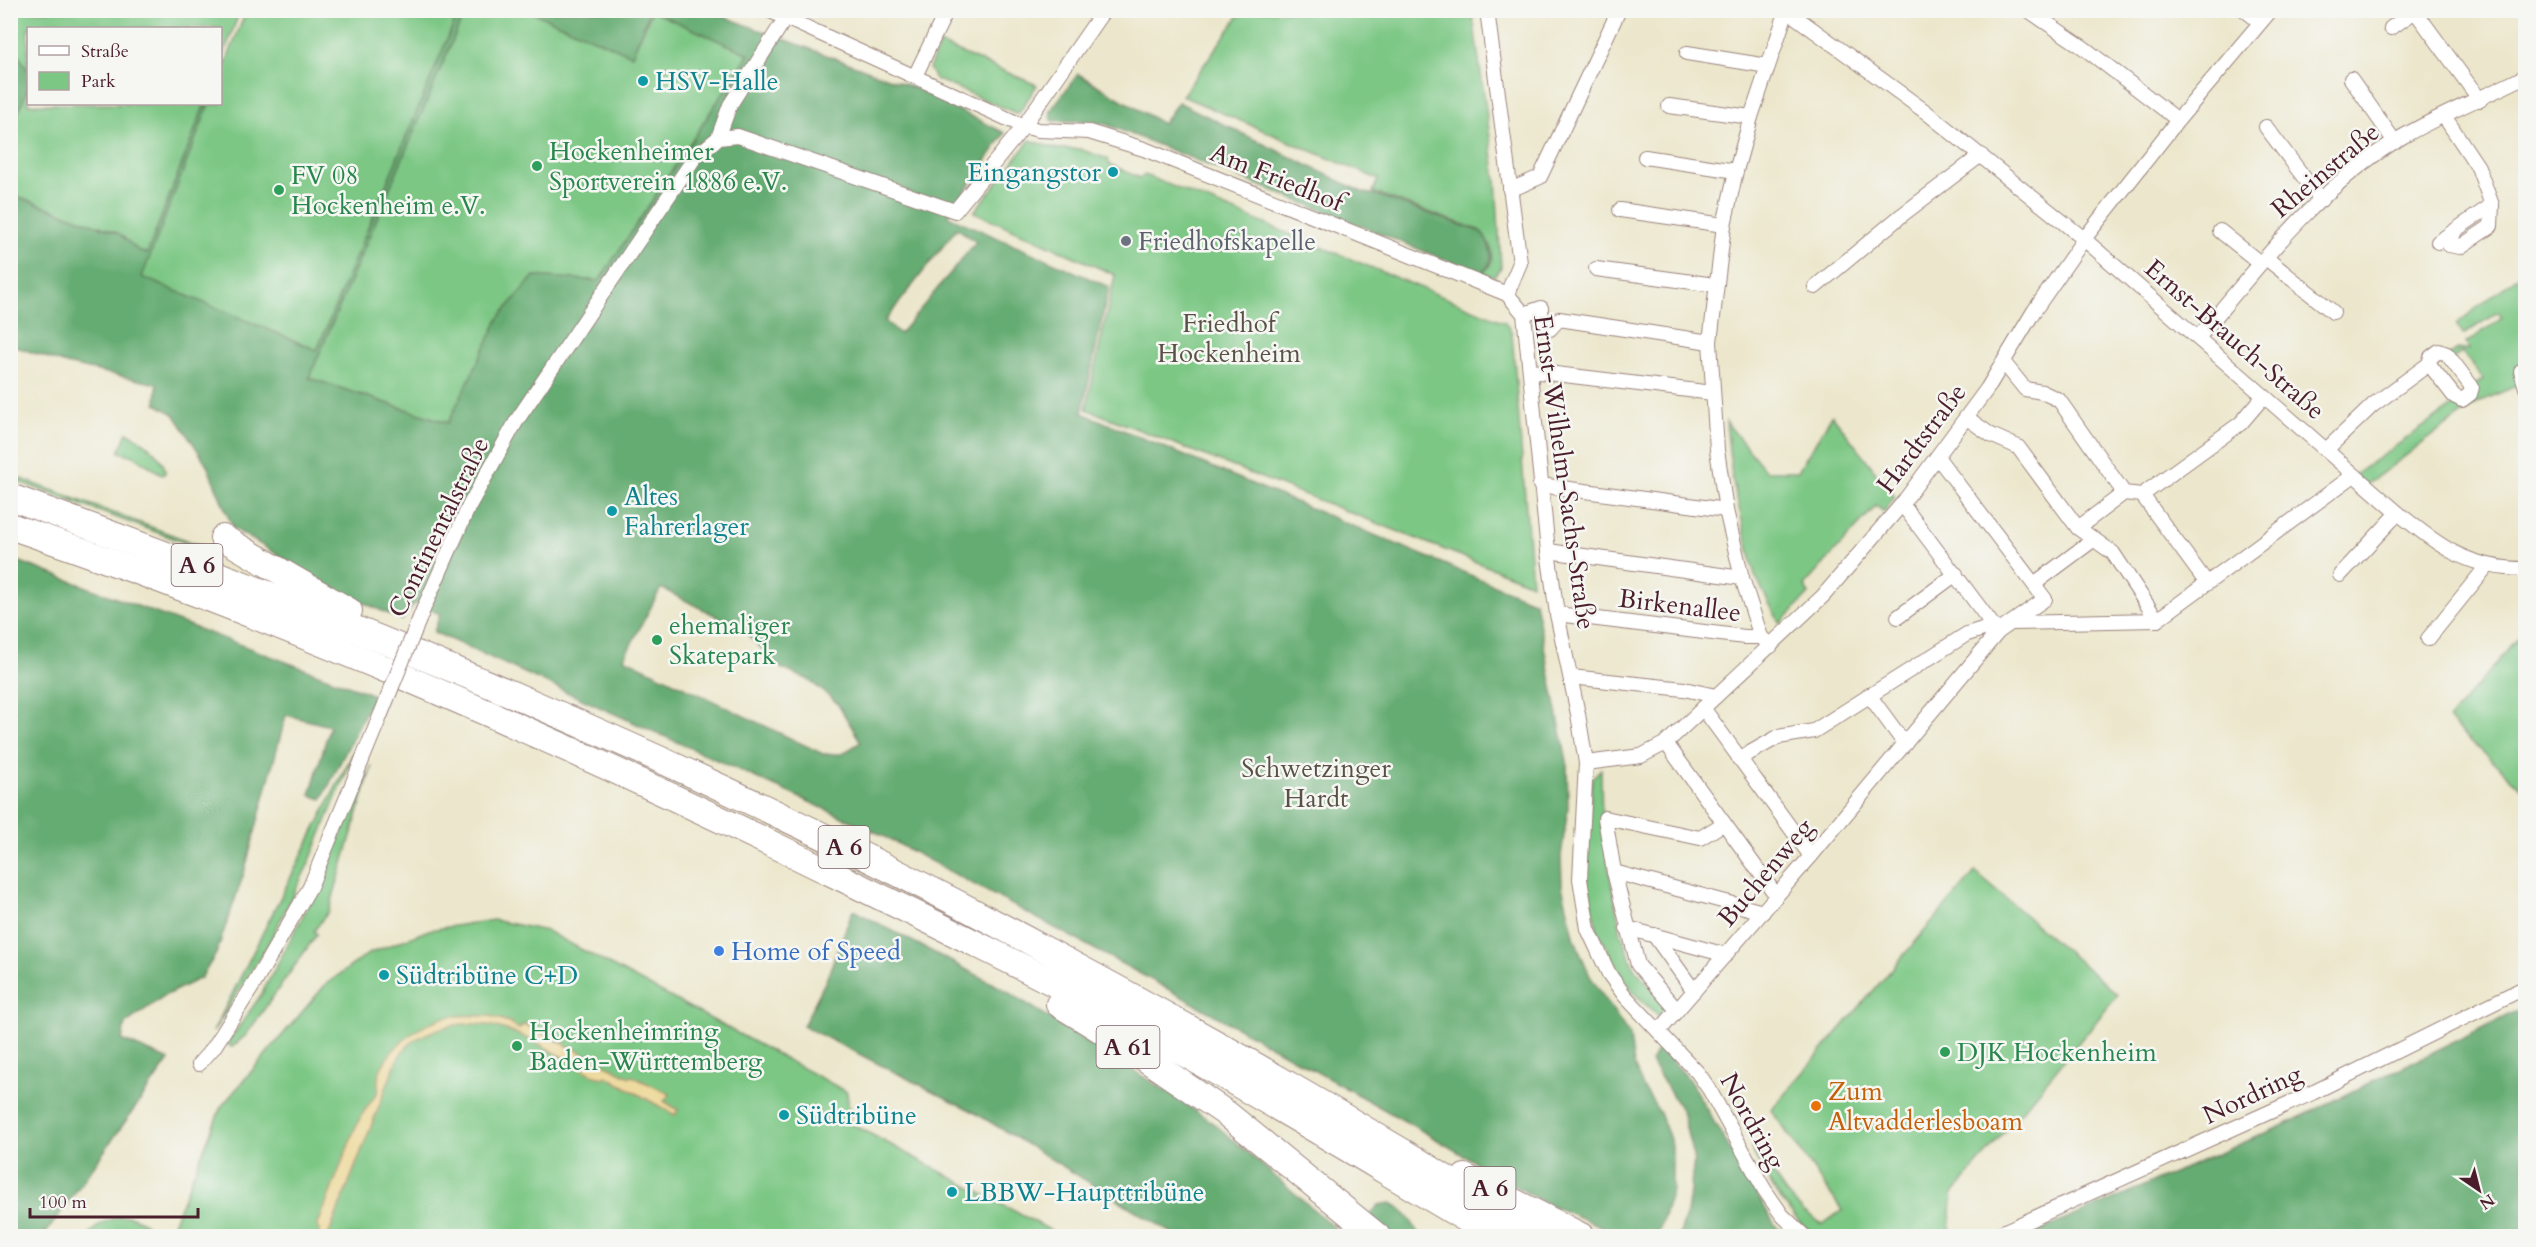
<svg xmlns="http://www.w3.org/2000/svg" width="2536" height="1247" viewBox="0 0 2536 1247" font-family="Cardo,serif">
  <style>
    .green { fill: #7cc784; stroke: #637358; stroke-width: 1.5 }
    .forest { fill: #65ac72; stroke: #58664e; stroke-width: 1.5; fill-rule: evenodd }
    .sand { fill: #eeda9e; stroke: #9c7c64; stroke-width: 1.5 }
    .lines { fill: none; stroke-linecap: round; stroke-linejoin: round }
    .street-casing { stroke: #9b837c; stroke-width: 16 }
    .highway-casing { stroke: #9b837c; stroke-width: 28 }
    .street { stroke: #fff; stroke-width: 14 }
    .highway { stroke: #fff; stroke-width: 26 }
    .street-bridge-casing { stroke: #9b837c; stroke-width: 16; stroke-linecap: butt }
    .street-bridge { stroke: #fff; stroke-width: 14 }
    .culture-dot { fill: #0f9aa8; stroke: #f6f6f2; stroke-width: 2 }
    .leisure-dot { fill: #2e9e5b; stroke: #f6f6f2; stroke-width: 2 }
    .worship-dot { fill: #6b7280; stroke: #f6f6f2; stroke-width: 2 }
    .shop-dot { fill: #3f7fe0; stroke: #f6f6f2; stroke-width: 2 }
    .food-dot { fill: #e8710a; stroke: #f6f6f2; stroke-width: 2 }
    .labels { text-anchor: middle; stroke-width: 5; stroke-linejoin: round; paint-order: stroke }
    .shield { fill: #f6f6f2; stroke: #7e6067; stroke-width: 1.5 }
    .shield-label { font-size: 24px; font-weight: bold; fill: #4a1f2b }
    .culture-label { font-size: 26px; fill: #0d838f; stroke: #f6f6f2; text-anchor: start }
    .leisure-label { font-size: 26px; fill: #27864d; stroke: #f6f6f2; text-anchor: start }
    .street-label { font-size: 26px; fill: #4a1f2b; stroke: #f6f6f2 }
    .worship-label { font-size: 26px; fill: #5b616d; stroke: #f6f6f2; text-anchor: start }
    .park-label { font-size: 26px; fill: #595146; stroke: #f6f6f2 }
    .shop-label { font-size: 26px; fill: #366cbe; stroke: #f6f6f2; text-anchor: start }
    .food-label { font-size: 26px; fill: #c56008; stroke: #f6f6f2; text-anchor: start }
  </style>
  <rect width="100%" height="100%" fill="#f6f6f2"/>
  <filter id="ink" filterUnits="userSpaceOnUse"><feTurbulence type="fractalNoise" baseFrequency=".0167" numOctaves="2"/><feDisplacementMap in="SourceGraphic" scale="12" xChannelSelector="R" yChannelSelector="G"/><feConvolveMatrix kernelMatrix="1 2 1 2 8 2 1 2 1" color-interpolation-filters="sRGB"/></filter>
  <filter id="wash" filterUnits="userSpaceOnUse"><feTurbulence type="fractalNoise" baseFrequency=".008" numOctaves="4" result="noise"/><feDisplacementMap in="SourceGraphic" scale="24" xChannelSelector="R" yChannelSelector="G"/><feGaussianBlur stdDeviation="1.35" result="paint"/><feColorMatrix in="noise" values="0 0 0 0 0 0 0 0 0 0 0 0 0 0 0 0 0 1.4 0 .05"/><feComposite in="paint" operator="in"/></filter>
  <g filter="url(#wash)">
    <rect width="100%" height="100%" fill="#ece7cc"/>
    <g class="green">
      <path d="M 19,11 L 240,11 L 221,62 L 220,28 L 28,28 L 28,70 C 10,42 6,43 19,11 Z"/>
      <polygon points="246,11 459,11 317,350 141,277 209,104 220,104 221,75"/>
      <polygon points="465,11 529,11 632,55 652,11 749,54 599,281 534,276 499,318 449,423 309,378"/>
      <path d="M 1242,11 L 1472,11 L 1496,180 L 1501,268 L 1494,276 L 1482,274 C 1499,259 1493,248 1481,231 L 1373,192 L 1378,179 L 1182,96 Z"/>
      <polygon points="940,44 1037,85 1018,114 935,79 929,68"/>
      <polygon points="28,87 28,104 205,104 147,254 139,251 118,233 11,194 10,133"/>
      <polygon points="1030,140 1057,149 1080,149 1108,159 1109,164 1140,178 1145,175 1505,322 1512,333 1532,584 1086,409 1115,275 974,212"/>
      <polygon points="2525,271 2525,382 2477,403 2366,485 2354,475 2470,394 2472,387 2483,379 2463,352 2451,360 2448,356 2458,350 2470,349 2466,343 2502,318 2498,312 2463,335 2456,324"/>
      <polygon points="1832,415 1895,497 1884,512 1876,506 1804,586 1809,594 1780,624 1755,576 1732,478 1726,422 1766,471 1798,471"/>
      <path d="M 127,432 C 140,439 166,457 165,473 L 163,475 L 134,456 L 119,452 Z"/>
      <polygon points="11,475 232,557 232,560 11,479"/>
      <polygon points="2525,630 2525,791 2448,720"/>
      <polygon points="360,739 309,863 270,941 213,1032"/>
      <polygon points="372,765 329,911 314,931 317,934 246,1035 232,1047 227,1044 261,995 316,891"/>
      <polygon points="1601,769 1602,833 1621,933 1634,968 1668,1006 1658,1016 1634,993 1618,969 1597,929 1586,877 1592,778"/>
      <path d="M 1975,872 L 2118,995 L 1952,1195 L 1950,1236 L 1818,1236 L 1800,1223 L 1788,1208 L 1774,1190 L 1751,1148 L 1755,1143 C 1773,1174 1789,1207 1823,1224 L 1842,1210 L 1771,1110 Z"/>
      <polygon points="493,920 547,931 847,1092 850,1123 1061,1236 168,1236 221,1107 326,984 368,954 429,930"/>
      <path d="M 129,1216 C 142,1220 149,1225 157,1236 L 89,1236 C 99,1222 111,1217 129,1216 Z"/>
    </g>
    <g class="forest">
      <path d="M 459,11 L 465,11 L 309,378 L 448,423 L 499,318 L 534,276 L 599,281 L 749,54 L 652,11 L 709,11 L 912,87 L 1005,133 L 948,216 L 1109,287 L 1082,413 L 1535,602 L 1567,761 L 1568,808 L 1561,856 L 1562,886 L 1575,940 L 1590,976 L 1630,1036 L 1634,1065 L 1643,1087 L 1660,1113 L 1672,1145 L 1672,1190 L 1658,1236 L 1624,1236 L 1543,1202 L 1419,1129 L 1150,979 L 880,834 L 434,632 L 440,614 L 415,603 L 402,620 L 340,592 L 233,528 L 206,463 L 174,414 L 156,404 L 157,384 L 66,364 L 11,345 L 10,194 L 118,233 L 139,251 L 147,254 L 205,104 L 209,104 L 142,277 L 317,350 ZM 957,228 L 976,242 L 900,334 L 885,321 ZM 661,588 L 742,629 L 781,668 L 809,680 L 837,703 L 861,742 L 842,754 L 823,754 L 624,658 Z"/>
      <polygon points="529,11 650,11 632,55"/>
      <polygon points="10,44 28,70 28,87 11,133"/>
      <path d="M 1078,74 L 1163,124 L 1178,102 L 1364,193 L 1377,195 L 1481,232 C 1492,248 1497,260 1481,274 L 1108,125 L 1090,121 L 1053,121 L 1050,117 L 1051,110 Z"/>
      <polygon points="10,558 374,695 322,799 310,795 330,726 286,715 244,873 216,954 201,978 164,996 125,1024 122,1040 169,1060 44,1236 10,1236"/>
      <polygon points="853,910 1005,990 1177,1098 1217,1126 1344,1236 1177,1236 972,1111 803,1026 826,980"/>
      <polygon points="2525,1007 2526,1225 2517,1236 2028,1236 2284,1125"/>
      <polygon points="1659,1047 1688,1078 1775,1225 1790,1236 1679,1236 1687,1213 1694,1161 1682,1111 1651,1062"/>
      <path d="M 1391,1203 C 1402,1208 1415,1224 1419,1236 L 1394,1236 L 1369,1216 L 1379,1205 Z"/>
    </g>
    <path class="sand" d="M 490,1016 L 509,1022 L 519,1029 L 524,1024 L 630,1077 L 632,1076 L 670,1094 L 664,1101 L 678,1110 L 675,1115 L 606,1076 L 605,1078 L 595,1076 C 546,1049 494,1008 436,1030 C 418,1037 406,1043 397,1060 L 328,1236 L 317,1236 L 320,1230 L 317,1227 L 354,1131 L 361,1116 L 379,1090 C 369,1060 422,1021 447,1017 C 461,1014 476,1016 490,1016 Z"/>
  </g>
  <g filter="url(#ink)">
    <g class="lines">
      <g class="street-casing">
        <g id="street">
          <polyline points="768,10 1023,126 1038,130 1089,132 1144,149 1507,294 1524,314 1548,551 1557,614 1578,714 1586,763 1580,879 1588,929 1609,974 1625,996 1698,1073 1709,1089 1764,1189 1782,1215 1804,1236"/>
          <polyline points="1487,10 1520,263 1507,294"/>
          <path d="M 1786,10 L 1926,112 L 2084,239 L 2398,513 C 2441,547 2468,569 2526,569"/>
          <polyline points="2028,10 2084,48 2178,120"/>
          <polyline points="2245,10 2260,22"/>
          <polyline points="2391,28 2415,11 2480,100"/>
          <polyline points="1687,53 1768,66"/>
          <polyline points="915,76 947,10"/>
          <polyline points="2351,79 2395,142"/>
          <polyline points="1669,106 1751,117"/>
          <polyline points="2266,127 2321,200"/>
          <polyline points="718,138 738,136 955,211 1020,131 1104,10"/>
          <polyline points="1645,157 1736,171"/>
          <polyline points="1510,190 1540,177 1619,10"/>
          <polyline points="1620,210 1724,225"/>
          <polyline points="2220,231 2260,263"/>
          <polyline points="2455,231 2449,245 2460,247 2491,226 2492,205"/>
          <polyline points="2438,242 2492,205 2478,167 2444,116"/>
          <polyline points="2266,258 2333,312"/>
          <polyline points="1596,269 1715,285"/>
          <polyline points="1815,287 1902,215 1981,155"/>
          <polyline points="1524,314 1541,308 1542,321 1550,329 1559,319 1710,342"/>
          <path d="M 2198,338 C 2259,265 2319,186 2402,137 C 2441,114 2485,97 2526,76"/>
          <polyline points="2004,363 2025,389 2042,392 2059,400 2124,493 2142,495 2206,582"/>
          <polyline points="2526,369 2521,371 2526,388"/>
          <polyline points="1531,371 1713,393"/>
          <polyline points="1967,418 1991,435 2018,447 2078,528 2113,553 2157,620"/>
          <polyline points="2326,450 2373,405 2429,364 2454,396 2462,400 2470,394 2472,387 2447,354 2439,351 2431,357 2429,364"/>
          <polyline points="1540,485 1726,510"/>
          <polyline points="2142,495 2241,423 2264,396"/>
          <polyline points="1902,504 1998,632"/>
          <polyline points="2078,528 2124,493"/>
          <polyline points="1548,551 1742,578"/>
          <polyline points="2340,575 2398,513"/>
          <polyline points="2034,584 2093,540"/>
          <polyline points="423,610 469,506 517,420 695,157 718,138 730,105 790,11"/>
          <polyline points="1557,614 1745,637 1761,637"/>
          <polyline points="1898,617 1956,574"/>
          <polyline points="2157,620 2354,475"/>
          <polyline points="2011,623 2157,620"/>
          <polyline points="2428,639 2487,566"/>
          <polyline points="1771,646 1761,637 1742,578 1726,510 1717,450 1710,342 1724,225 1736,171 1751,117 1787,10"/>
          <polyline points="1571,677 1684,689 1716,696"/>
          <polyline points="1869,695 1905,744"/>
          <polyline points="1703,708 1811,856"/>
          <polyline points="1666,743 1776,895"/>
          <polyline points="1739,759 1778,737 1814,731 1967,634 1983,629 1998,632"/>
          <polyline points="1586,763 1641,756 1666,743 1823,596 1902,504 1987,389 2034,311 2084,239 2178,120 2271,10"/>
          <polyline points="1614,872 1763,912"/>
          <polyline points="1627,928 1726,955"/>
          <polyline points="1654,935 1694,991"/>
          <polyline points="1677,1010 1638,965 1614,872 1605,818 1700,838 1723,824"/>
          <polyline points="1660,1030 1811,856 1998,632 2045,599 1938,458"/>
          <polyline points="199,1064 214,1047 254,984 310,887 381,714"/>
          <polyline points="1994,1236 2312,1093 2526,987"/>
        </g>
      </g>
      <g class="highway-casing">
        <g id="highway">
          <path d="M 10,497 C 363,625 711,770 1042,948 C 1160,1011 1276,1076 1391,1145 C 1440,1173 1487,1207 1535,1236"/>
          <path d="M 10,526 C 275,616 531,728 782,849 C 899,906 1016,962 1130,1023 C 1254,1091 1374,1165 1495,1236"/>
          <polyline points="223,538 349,611"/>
          <polyline points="1059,1004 1124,1044 1227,1114 1377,1236"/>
          <polyline points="1465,1177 1581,1236"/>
        </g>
      </g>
      <use href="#street" class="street"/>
      <use href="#highway" class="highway"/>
      <g class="street-bridge-casing">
        <polyline id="street-bridge" points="381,714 423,610"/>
      </g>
      <use href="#street-bridge" class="street-bridge"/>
    </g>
  </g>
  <g class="culture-dot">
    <circle cx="643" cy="81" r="6"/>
    <circle cx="1113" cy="172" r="6"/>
    <circle cx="612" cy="511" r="6"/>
    <circle cx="384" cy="975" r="6"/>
    <circle cx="784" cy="1115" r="6"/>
    <circle cx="952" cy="1192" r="6"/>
  </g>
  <g class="leisure-dot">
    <circle cx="537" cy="166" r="6"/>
    <circle cx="279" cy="190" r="6"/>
    <circle cx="657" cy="640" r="6"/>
    <circle cx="517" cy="1046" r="6"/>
    <circle cx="1945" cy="1052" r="6"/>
  </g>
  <circle class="worship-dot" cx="1126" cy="241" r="6"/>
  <circle class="shop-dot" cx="719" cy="951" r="6"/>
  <circle class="food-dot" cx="1816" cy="1106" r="6"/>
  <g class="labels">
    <g class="shield">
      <rect x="171.5" y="544" width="51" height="42" rx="4.5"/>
      <rect x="818.5" y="826" width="51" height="42" rx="4.5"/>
      <rect x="1096.5" y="1026" width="63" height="42" rx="4.5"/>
      <rect x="1464.5" y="1167" width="51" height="42" rx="4.5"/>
    </g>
    <g class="shield-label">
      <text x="197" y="573">A 6</text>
      <text x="844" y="855">A 6</text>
      <text x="1128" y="1055">A 61</text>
      <text x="1490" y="1196">A 6</text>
    </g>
    <g class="culture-label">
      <text x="655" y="90">HSV-Halle</text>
      <text x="1101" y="181" text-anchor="end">Eingangstor</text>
      <text x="624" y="505">Altes<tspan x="624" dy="30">Fahrerlager</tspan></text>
      <text x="396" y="984">Südtribüne C+D</text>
      <text x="796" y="1124">Südtribüne</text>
      <text x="964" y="1201">LBBW-Haupttribüne</text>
    </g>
    <g class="leisure-label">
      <text x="549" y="160">Hockenheimer<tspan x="549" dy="30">Sportverein 1886 e.V.</tspan></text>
      <text x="291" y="184">FV 08<tspan x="291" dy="30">Hockenheim e.V.</tspan></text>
      <text x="669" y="634">ehemaliger<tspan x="669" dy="30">Skatepark</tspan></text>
      <text x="529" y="1040">Hockenheimring<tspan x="529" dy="30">Baden-Württemberg</tspan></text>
      <text x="1957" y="1061">DJK Hockenheim</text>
    </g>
    <g class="street-label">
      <text transform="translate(2325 170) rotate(-40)" y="9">Rheinstraße</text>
      <text transform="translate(1277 177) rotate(22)" y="9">Am Friedhof</text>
      <text transform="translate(2235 339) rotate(41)" y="9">Ernst-Brauch-Straße</text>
      <text transform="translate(1921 438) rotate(-53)" y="9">Hardtstraße</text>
      <text transform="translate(1565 472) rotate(82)" y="9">Ernst-Wilhelm-Sachs-Straße</text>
      <text transform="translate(438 527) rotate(-64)" y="9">Continentalstraße</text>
      <text transform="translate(1680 605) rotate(7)" y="9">Birkenallee</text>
      <text transform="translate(1765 872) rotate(-50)" y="9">Buchenweg</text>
      <text transform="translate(2252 1094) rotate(-25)" y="9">Nordring</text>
      <text transform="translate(1753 1121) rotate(61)" y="9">Nordring</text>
    </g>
    <g class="worship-label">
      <text x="1138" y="250">Friedhofskapelle</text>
    </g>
    <g class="park-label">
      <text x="1229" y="332">Friedhof<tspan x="1229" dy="30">Hockenheim</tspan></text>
      <text x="1316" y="777">Schwetzinger<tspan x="1316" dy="30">Hardt</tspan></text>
    </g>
    <g class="shop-label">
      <text x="731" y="960">Home of Speed</text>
    </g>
    <g class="food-label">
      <text x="1828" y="1100">Zum<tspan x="1828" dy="30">Altvadderlesboam</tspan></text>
    </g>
  </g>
  <rect width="2536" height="1247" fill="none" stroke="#f6f6f2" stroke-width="36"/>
  <rect x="27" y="27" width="195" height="78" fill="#f6f6f2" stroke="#b1a0a2" stroke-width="1.5"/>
  <rect x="39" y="46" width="30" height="9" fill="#ffffff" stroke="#b1a0a2" stroke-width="1.5"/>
  <text x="81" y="57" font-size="18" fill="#4a1f2b">Straße</text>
  <rect x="39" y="72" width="30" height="18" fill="#7cc784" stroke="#b1a0a2" stroke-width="1.5"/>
  <text x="81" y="87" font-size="18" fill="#4a1f2b">Park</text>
  <g transform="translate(2479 1190) rotate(145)" stroke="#f6f6f2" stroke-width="4.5" paint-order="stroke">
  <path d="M0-4.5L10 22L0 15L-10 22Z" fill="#4a1f2b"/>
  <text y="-9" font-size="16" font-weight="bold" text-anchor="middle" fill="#4a1f2b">N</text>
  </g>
  <path d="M30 1208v9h168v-9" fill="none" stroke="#4a1f2b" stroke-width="3"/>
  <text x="39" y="1208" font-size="18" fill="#4a1f2b" stroke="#f6f6f2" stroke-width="4.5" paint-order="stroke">100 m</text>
</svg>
